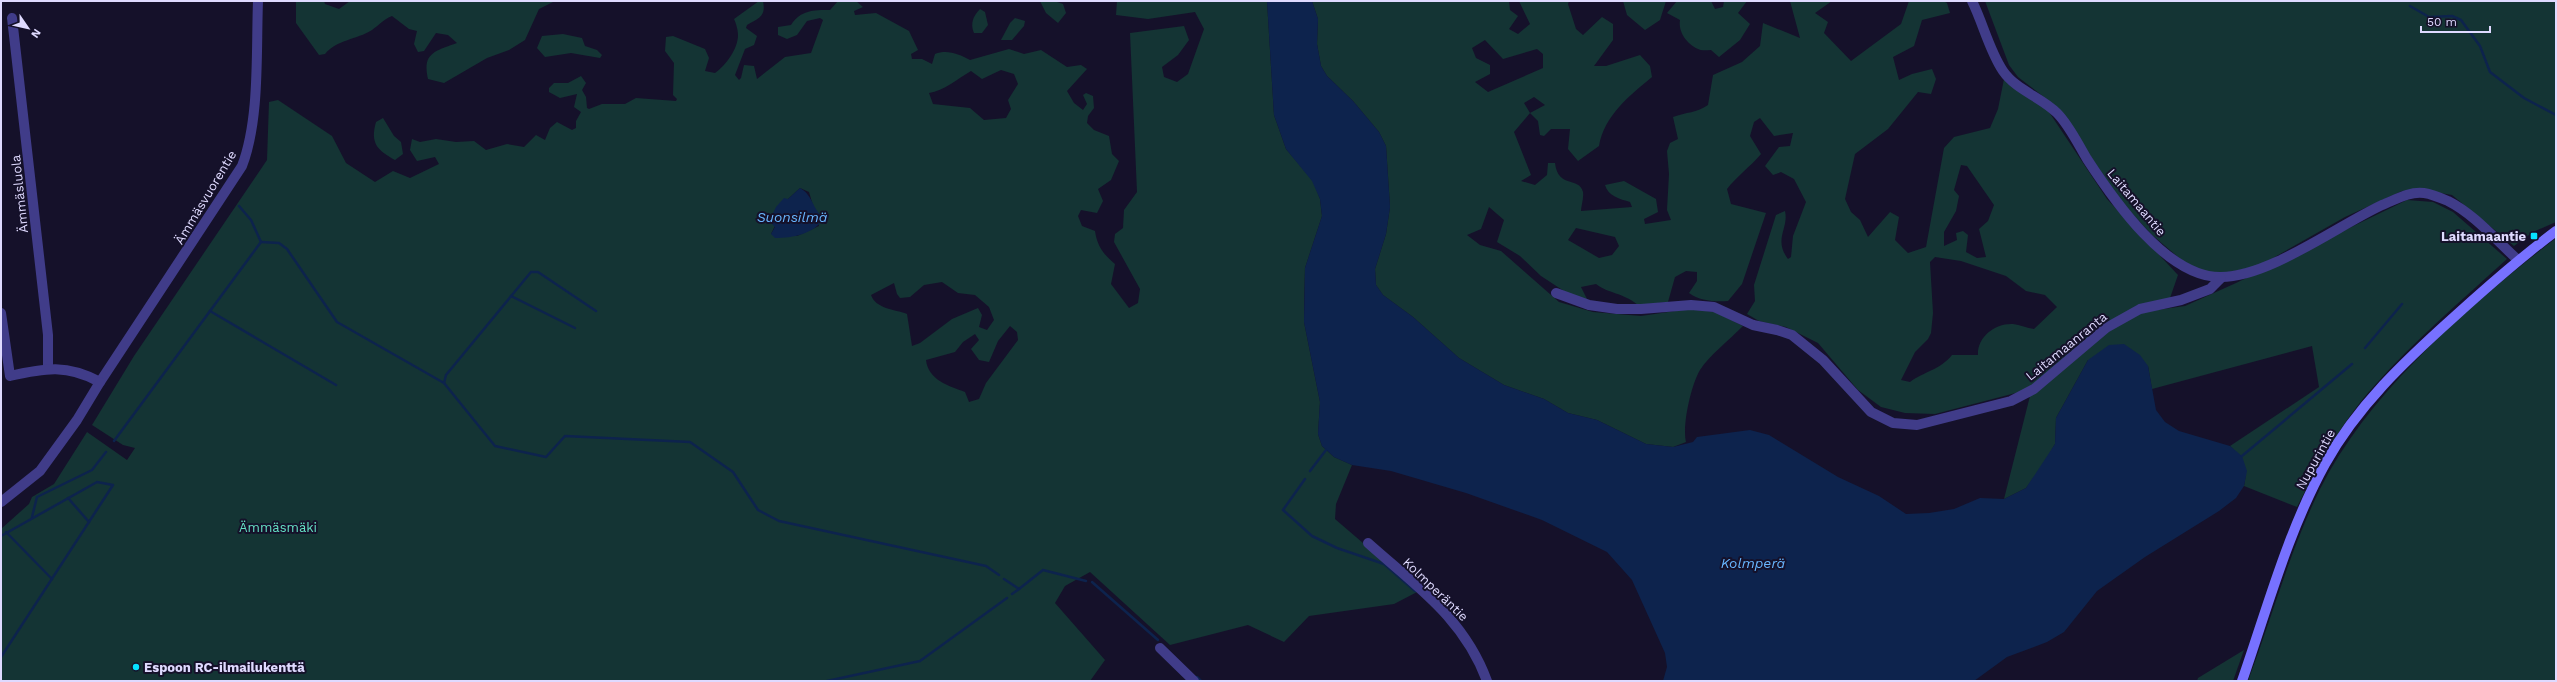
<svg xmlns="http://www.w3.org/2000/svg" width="2557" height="682" viewBox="0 0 2557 682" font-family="'Work Sans',sans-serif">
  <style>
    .green { fill: #143434; fill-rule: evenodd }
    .water { fill: #0d234d }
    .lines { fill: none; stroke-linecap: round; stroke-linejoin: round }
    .stream { stroke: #0d234d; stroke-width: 2.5 }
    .minor { stroke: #403c89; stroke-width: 10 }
    .secondary { stroke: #7771ff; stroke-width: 10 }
    .poi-dot { fill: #06e1ff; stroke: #15112a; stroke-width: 1.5 }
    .labels { text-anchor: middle; stroke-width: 4; stroke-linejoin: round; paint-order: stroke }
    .street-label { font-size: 13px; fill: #dfdaff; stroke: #15112a }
    .poi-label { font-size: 13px; font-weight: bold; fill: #dfdaff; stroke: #15112a; text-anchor: end }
    .park-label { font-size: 13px; fill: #64e1c4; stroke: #15112a }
    .water-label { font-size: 14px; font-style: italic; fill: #68b6ff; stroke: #15112a }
  </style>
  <rect width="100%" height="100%" fill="#15112a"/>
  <g class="green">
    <path d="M 296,1 L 324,1 L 325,4 L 339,9 L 350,1 L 555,1 L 539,9 L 525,40 L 509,50 L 487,58 L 444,83 L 428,79 C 422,53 435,51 457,43 L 448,35 L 436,33 L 424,51 L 418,52 L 414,44 L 417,31 L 409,29 L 392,16 C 384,19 379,25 372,30 C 356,40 338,39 325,54 L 319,55 L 296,23 Z"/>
    <path d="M 759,1 L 763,1 C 766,16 760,18 747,25 L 746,28 L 757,36 L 754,45 L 745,49 L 735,75 L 739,80 L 741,78 L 744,65 L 754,66 L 757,79 L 785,57 L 811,53 L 823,20 L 820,18 L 807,21 L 797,35 L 787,39 L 778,35 L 778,27 L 791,25 C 801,10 813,10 830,10 L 838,1 L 856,1 L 863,7 L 854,11 L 855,15 L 876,13 L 909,31 L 918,50 L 911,54 L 912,59 L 922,59 L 932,64 L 935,54 C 947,49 959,54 970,60 L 1009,49 L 1024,54 L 1041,50 L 1067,67 L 1081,65 L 1087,69 L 1067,91 L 1074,103 L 1083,110 L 1087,104 L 1083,95 L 1086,93 L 1093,96 L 1094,108 L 1088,116 L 1087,123 L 1094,130 L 1109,136 L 1112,154 L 1119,161 L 1111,180 L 1098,189 L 1103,201 L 1097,213 L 1081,210 L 1078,216 L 1082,226 L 1095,231 C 1097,246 1104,255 1115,264 L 1111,284 L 1129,308 L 1138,303 L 1140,289 L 1114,242 L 1115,234 L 1123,228 L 1124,210 L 1137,192 L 1130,33 L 1184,26 L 1189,40 L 1178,55 L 1162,67 L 1164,77 L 1177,82 L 1188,74 L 1204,29 L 1195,12 L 1148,19 L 1116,15 L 1117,1 L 1267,1 L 1274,115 L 1286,149 L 1313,181 L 1320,199 L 1322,216 L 1305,268 L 1304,308 L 1304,322 L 1320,402 L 1318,434 L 1322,446 L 1334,457 L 1352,465 L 1336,504 L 1335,519 L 1419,591 L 1394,604 L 1309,616 L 1284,642 L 1248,625 L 1170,645 L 1090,572 L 1065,586 L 1055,603 L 1105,660 L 1090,681 L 1,681 L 1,529 L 29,504 L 32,497 L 54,484 L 87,432 L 127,460 L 135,448 L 123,445 L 92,425 L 134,356 L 267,160 L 269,102 L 278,100 L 332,136 L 346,163 L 375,182 L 393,171 L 410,178 L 439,164 L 435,157 L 417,161 L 410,150 L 412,139 L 420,142 L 436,139 L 456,142 L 474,141 L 486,150 L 507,144 L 524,147 L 536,135 L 545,140 L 550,128 L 557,122 L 572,130 L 576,128 L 576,121 L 581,112 L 574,107 L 577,94 L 560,98 L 549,92 L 549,88 L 554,83 L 568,83 L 581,76 L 586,83 L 582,90 L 586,97 L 587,108 L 589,109 L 602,104 L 625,104 L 636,98 L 676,101 L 677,99 L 673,95 L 674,63 L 665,51 L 666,37 L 673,36 L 705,49 L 709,58 L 705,71 L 715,73 C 726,65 738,49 738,35 C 738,30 736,23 734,19 ZM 1001,70 L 1014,74 L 1018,84 L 1008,100 L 1011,109 L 1006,118 L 984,120 L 970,108 L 933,104 L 929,93 C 944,91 957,79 971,71 L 982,79 ZM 800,188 L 809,192 L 819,226 L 797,236 L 771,234 L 788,199 ZM 942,282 L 958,293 L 975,295 L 989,307 L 994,320 L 987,330 L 979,327 L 982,315 L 978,308 L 952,319 L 920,343 L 912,346 L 907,314 C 894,309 876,309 871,295 L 894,283 L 897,294 L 900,298 L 910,297 L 924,285 ZM 1010,326 L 1017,332 L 1018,340 L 986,383 L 979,399 L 969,402 L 965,392 C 949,386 928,380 926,360 L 955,352 L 963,342 L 975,334 L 979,340 L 971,349 L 979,360 L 989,362 L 998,341 Z"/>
    <polygon points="1040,1 1054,1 1063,4 1066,13 1058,23 1046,13"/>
    <path d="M 1312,1 L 1509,1 L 1510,10 L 1518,16 L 1509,29 L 1518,34 L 1530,24 L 1519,1 L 1569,1 L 1568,4 L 1576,29 L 1583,35 L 1602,17 L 1613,24 L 1613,40 L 1594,66 L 1606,66 L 1640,55 L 1650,66 L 1652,77 C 1630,95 1604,116 1599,146 L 1578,161 L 1568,149 L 1570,129 L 1551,129 L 1544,136 L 1540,135 L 1538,121 L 1530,113 L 1514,132 L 1531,175 L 1521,181 L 1535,185 L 1547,175 L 1548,163 L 1555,163 C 1558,189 1579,176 1583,192 C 1584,198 1581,206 1581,211 L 1632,207 L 1630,202 C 1620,199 1608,196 1605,185 L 1624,181 L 1656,199 L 1658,212 L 1644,219 L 1645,224 L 1671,220 L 1667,210 L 1669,174 L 1667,151 L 1670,143 L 1678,139 L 1673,117 C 1686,112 1697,113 1708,105 L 1713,75 L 1742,62 L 1760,46 L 1763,23 L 1800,38 L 1790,1 L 1832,1 L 1815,13 L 1828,22 L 1824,33 L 1851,61 L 1901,24 L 1909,1 L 1943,1 L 1947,3 L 1950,13 L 1922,20 L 1914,46 L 1893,57 L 1899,80 L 1912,74 L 1932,69 L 1936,79 L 1931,94 L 1918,92 L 1888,129 L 1855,154 L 1845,199 L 1851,212 L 1860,220 L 1868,237 L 1890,212 L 1899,217 L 1895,240 L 1908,253 L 1926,247 L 1944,148 L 1954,137 L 1990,128 L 1998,109 L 2004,79 L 2047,109 L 2107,199 L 2178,275 L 2170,298 L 2140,306 L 2031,389 L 1935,414 L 1905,413 L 1881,407 L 1858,390 L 1818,343 L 1786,327 L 1759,321 L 1747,314 L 1755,301 L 1754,285 L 1776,215 L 1785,211 C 1789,229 1773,239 1788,259 L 1791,257 L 1793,236 L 1806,202 L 1794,179 L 1781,172 L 1773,175 L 1765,166 L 1779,147 L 1790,146 L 1793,133 L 1774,136 L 1760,118 L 1754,122 L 1750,136 L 1761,154 C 1750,167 1737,176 1727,189 L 1731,204 L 1766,213 L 1742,284 L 1728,301 C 1714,302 1700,301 1689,293 L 1697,281 L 1697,272 L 1686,271 L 1675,277 L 1668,302 L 1638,305 C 1622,292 1609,294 1596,284 L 1581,287 L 1588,301 L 1567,293 L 1541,276 L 1520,256 L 1497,242 L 1504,220 L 1489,207 L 1481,229 L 1467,235 L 1480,245 L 1501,251 L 1559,302 L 1593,312 L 1641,316 L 1689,309 L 1715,312 L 1743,326 C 1730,339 1709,356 1700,370 C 1691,385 1682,426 1686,442 L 1673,447 L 1646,444 L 1597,420 L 1568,413 L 1544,399 L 1504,385 L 1459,358 L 1413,317 L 1383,295 L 1376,285 L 1375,269 L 1386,234 L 1390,207 L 1386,146 L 1379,132 L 1353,101 L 1327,76 L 1321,66 L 1317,44 L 1318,19 ZM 1485,40 L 1503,59 L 1537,49 L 1543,54 L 1543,68 L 1488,92 L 1475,82 L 1490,74 L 1490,65 L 1476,58 L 1472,48 ZM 1534,97 L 1545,105 L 1530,113 L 1524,103 ZM 1961,165 L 1967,166 L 1994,205 L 1988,221 L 1979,229 L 1986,257 L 1977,258 L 1966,252 L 1968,235 L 1963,231 L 1956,233 L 1957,240 L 1944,246 L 1944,232 L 1956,211 L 1959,196 L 1954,190 ZM 1576,228 L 1615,237 L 1619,246 L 1612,255 L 1599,258 L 1568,240 ZM 1935,257 L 1961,261 L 2006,276 L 2026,291 L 2045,295 L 2057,307 L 2034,329 C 2027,328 2020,325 2013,324 C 1995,323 1977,337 1978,355 L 1952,355 C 1940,370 1925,371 1910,382 L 1901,380 L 1915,352 L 1928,339 L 1931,333 L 1933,313 L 1930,262 Z"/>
    <polygon points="1623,1 1666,1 1660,20 1645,30 1627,15"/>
    <path d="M 1677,1 L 1711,1 L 1715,9 L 1723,7 L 1724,1 L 1747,1 L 1738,13 L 1750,24 L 1740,40 L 1719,57 L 1711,50 C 1707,50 1701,51 1698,49 C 1687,44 1678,32 1680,20 L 1667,13 Z"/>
    <polygon points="1985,1 2556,1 2556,222 2533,232 2514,246 2452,195 2423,190 2402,191 2345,217 2259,266 2219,274 2200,270 2184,262 2151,234 2121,201 2057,107 2018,77 2009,65"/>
    <path d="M 980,9 L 985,12 L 988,25 L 982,33 L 974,33 C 970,24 973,16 980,9 Z"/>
    <polygon points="1015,18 1025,21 1024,26 1012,40 1001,40 1010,23"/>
    <polygon points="563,34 582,38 585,46 597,50 602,55 600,58 571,53 545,57 537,48 542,36"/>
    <path d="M 383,118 L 394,136 L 401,142 L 403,154 L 395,160 C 377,150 370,143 376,122 Z"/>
    <path d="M 2407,200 L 2433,202 L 2453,212 L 2507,259 C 2462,300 2415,340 2375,385 C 2342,421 2319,464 2297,507 L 2244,486 C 2248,468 2244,459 2230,446 L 2319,387 L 2312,346 L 2152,389 L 2148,366 L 2088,360 L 2056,418 L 2055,444 L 2042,467 L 2026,488 L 2004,499 L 2030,396 L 2109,330 L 2142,312 L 2185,306 L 2236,283 Z"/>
    <path d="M 2556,238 L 2556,681 L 2248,681 C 2272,617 2290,550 2320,489 C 2370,390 2470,305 2556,238 Z"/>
    <polygon points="2244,650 2233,681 2197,681 2198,678"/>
  </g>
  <g class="water">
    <polygon points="1267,1 1312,1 1318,19 1317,44 1321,66 1327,76 1353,101 1379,132 1386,146 1390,207 1386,234 1375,269 1376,285 1383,295 1413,317 1459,358 1504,385 1544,399 1568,413 1597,420 1646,444 1673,447 1693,442 1697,437 1750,430 1769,435 1838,477 1879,496 1906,514 1929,513 1954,509 1980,498 2004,499 2026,488 2055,444 2056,418 2088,360 2109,345 2124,344 2140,355 2148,366 2156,410 2165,422 2179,431 2230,446 2242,456 2247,471 2244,486 2236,498 2219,511 2145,557 2097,591 2064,632 2047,642 2007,657 1974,681 1663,681 1667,667 1665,653 1632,580 1607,552 1542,520 1466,493 1391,471 1352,465 1334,457 1322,446 1318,434 1320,402 1304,322 1305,268 1322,216 1320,199 1312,181 1286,149 1274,115"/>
    <path d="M 800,188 C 813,195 812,209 824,218 C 814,234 793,238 775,238 L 771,234 L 775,227 L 769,221 L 776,207 L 784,198 L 788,199 Z"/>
  </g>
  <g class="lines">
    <g class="stream">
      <polyline points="2410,6 2429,17 2452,16 2461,20 2480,46 2490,72 2524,98 2556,115"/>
      <polyline points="261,242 279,243 287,249 337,322 444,383 495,446 546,457 565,436 690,442 733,472 758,510 779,521 986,566 999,575"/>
      <polyline points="511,296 575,328"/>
      <polyline points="210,311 336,385"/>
      <polyline points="2365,348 2402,304"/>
      <polyline points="444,383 446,375 531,272 538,272 596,311"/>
      <polyline points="114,441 261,242 251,220 239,206"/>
      <polyline points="2242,456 2352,364"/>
      <polyline points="1310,471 1326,450"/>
      <polyline points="1305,479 1283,510 1312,536 1337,548 1384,564 1415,591"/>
      <polyline points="68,498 89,522"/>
      <polyline points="32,517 37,497 92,470 106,452"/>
      <polyline points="6,532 52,579"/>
      <polyline points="1,536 97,482 113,485 1,657"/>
      <polyline points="1004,579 1019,589 1043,570 1086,581"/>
      <polyline points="1092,582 1158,640"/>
      <polyline points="1012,594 1019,589"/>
      <polyline points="1197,677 1201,681"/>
      <polyline points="827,681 920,661 1007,598"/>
    </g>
    <g class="minor">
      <path d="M 1972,1 C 1983,23 1989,50 2003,71 C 2016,90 2041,97 2057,113 C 2069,125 2078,144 2087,159 C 2113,199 2167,278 2221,277 C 2269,277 2337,226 2382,205 C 2395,200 2409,191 2424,193 C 2431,194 2441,198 2448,201 C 2474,214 2496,240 2517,259"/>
      <polyline points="12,18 48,335 48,367"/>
      <polyline points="1556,293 1589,305 1617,309 1641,309 1691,305 1714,307 1753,325 1777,330 1792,335 1823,360 1871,412 1893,423 1917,425 2011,401 2034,389 2106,328 2140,309 2181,300 2210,289 2221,278"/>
      <path d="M 1,313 L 10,376 C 45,368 67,364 100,382 L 242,166 C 260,119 256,52 258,1"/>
      <polyline points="1,502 40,471 77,420 100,382"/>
      <path d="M 1368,543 C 1416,586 1464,618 1487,681"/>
      <polyline points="1160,648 1194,681"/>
    </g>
    <path class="secondary" d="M 2242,681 C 2267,609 2288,531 2325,464 C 2357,406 2405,361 2454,317 C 2487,287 2520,258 2556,231"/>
  </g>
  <g class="poi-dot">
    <rect x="2530" y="232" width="8" height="8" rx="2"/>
    <circle cx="136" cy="667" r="4"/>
  </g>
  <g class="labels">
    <g class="street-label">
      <text transform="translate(19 194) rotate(-96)" y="5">Ämmäsluola</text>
      <text transform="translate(205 197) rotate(-59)" y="5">Ämmäsvuorentie</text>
      <text transform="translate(2137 202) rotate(50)" y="5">Laitamaantie</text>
      <text transform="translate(2066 346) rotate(-39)" y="5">Laitamaanranta</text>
      <text transform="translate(2315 459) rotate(-61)" y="5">Nupurintie</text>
      <text transform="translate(1436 589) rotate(44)" y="5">Kolmperäntie</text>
    </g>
    <g class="poi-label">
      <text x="2526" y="241">Laitamaantie</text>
      <text x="144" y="672" text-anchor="start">Espoon RC-ilmailukenttä</text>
    </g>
    <g class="park-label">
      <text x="278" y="532">Ämmäsmäki</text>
    </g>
    <g class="water-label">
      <text x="792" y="222">Suonsilmä</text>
      <text x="1753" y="568">Kolmperä</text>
    </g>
  </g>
  <rect width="2557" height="682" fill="none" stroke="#dfdaff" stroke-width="4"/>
  <g transform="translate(28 28) rotate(124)" stroke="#15112a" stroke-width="3" paint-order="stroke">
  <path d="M0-3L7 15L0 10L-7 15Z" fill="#dfdaff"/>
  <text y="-6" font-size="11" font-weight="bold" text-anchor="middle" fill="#dfdaff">N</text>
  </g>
  <path d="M2421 26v6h69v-6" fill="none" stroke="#dfdaff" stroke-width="2"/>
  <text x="2427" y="26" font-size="12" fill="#dfdaff" stroke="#15112a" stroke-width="3" paint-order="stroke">50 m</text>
</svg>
